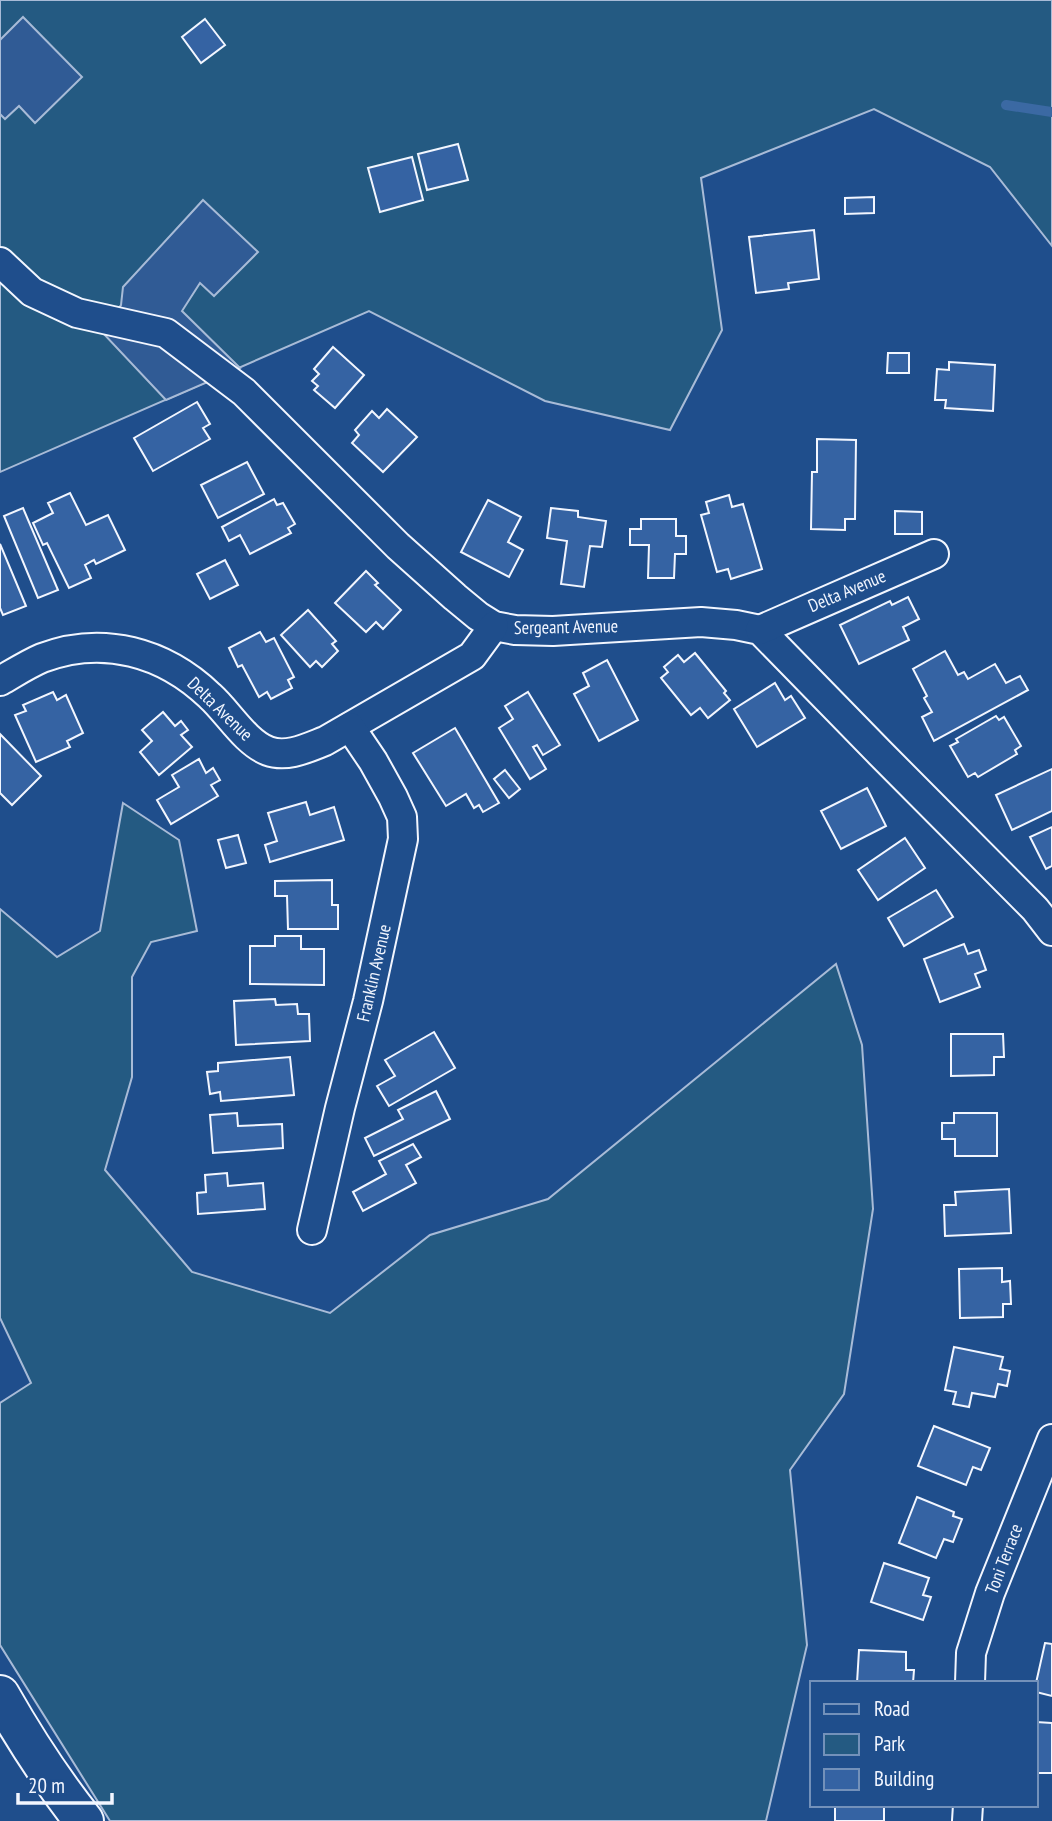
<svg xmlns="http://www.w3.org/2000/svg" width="1052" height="1821" viewBox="0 0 1052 1821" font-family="'PT Sans Narrow',sans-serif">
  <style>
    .green { fill: #245a82; stroke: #a8bbd7; stroke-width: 2 }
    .parking { fill: #305b95; stroke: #a8bbd7; stroke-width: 2 }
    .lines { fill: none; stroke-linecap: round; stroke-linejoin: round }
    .stream { stroke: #3b69a3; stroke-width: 10 }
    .building { fill: #3563a3; stroke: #f2f6ff; stroke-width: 2 }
    .street-casing { stroke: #f2f6ff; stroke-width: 32 }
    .secondary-casing { stroke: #f2f6ff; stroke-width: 42 }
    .street { stroke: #1f4e8c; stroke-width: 28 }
    .secondary { stroke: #1f4e8c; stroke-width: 38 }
    .labels { text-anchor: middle; stroke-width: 5; stroke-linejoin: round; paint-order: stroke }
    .street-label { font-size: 18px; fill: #f2f6ff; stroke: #1f4e8c }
  </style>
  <rect width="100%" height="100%" fill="#1f4e8c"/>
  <g class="green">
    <polygon points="0,0 1052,0 1052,246 990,167 874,109 701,178 722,330 670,430 545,401 369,311 0,472"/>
    <polygon points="123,803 179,840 197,931 151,942 132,977 132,1077 105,1170 192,1272 330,1313 430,1235 548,1199 836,964 862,1045 873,1209 844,1394 790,1470 807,1645 766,1821 110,1821 0,1645 0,1403 31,1383 0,1318 0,909 57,957 100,931"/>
  </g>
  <g class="parking">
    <polygon points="23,17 82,77 35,123 19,106 5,119 0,114 0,40"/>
    <polygon points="203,200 258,252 214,296 200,283 182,311 240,368 166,400 101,331 121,305 123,287"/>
  </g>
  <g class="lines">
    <polyline class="stream" points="1006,105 1052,112"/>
  </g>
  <g class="building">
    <polygon points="205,19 225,45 201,63 182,37"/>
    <polygon points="458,144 468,180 427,190 418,154"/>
    <polygon points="412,157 423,200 380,212 368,168"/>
    <polygon points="874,197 874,213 845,214 845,198"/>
    <polygon points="814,230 819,279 788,283 789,289 756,293 749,237"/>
    <polygon points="333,347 364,375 335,408 314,390 318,386 312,381 319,374 314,369"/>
    <polygon points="888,353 909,353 909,373 887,373"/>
    <polygon points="949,362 995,365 993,411 945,408 946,400 935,400 937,369 949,370"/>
    <polygon points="197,402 210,424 203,428 210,439 153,471 134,438"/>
    <polygon points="387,409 417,437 383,472 352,443 359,435 355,430 372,411 379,418"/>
    <polygon points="817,439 856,440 855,519 845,519 845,530 811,529 812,472 817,472"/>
    <polygon points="247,462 264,494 218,518 201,485"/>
    <polygon points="70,493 86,525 108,515 125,550 96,564 94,560 85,565 91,578 69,588 47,543 43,545 33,523 53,513 48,503"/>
    <polygon points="729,495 732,507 743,504 762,569 731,579 728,569 717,572 701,515 709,513 706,502"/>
    <polygon points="274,499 277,505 283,503 295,524 288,528 291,533 250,554 240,535 229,541 222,527"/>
    <polygon points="488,500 521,517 508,542 523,550 509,577 461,552"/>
    <polygon points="23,508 58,590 38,598 4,516"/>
    <polygon points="551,508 578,511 578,517 606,521 602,547 590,546 584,587 561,584 567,541 547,538"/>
    <polygon points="895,511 922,512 922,534 895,534"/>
    <polygon points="641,519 676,519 676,536 686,536 686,554 675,554 674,578 648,578 649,545 630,545 630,529 641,529"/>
    <polygon points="0,544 26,606 3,615 0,608"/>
    <polygon points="225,560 238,585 210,599 197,574"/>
    <polygon points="366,571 378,583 375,585 401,610 383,629 376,622 366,632 335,603"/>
    <polygon points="908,597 919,619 903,627 909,640 859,664 840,625 890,601 892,605"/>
    <polygon points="308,610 336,641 332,644 338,651 322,667 316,661 310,667 281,635"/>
    <polygon points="260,632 266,642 274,638 294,677 288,680 292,688 271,699 267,692 259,697 242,665 238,667 229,648"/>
    <polygon points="945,651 958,675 964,672 968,679 995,664 1006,683 1020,676 1028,690 934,741 922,717 932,712 924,698 927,696 913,669"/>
    <polygon points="695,653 726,691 724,693 730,700 708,718 700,708 691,715 661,678 668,672 664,667 678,655 684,662"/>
    <polygon points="607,660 638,720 599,741 574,694 589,686 583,673"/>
    <polygon points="775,683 785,700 791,696 805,718 757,747 734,709"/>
    <polygon points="53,692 57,700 66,695 83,733 67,741 70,747 36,762 15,715 26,711 23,705"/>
    <polygon points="528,692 560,745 543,755 537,745 533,747 546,769 530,779 499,728 513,719 505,706"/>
    <polygon points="163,712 175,726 181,721 188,730 181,735 192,747 159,775 140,752 152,741 142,730"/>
    <polygon points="996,716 999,720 1004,717 1021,746 1015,750 1017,754 978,777 975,773 968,777 950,746 958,742 956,739"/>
    <polygon points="455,728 499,803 483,812 479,805 474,808 466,794 446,806 413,753"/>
    <polygon points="0,734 41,776 12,805 0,793"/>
    <polygon points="199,759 206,773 213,768 220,780 211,785 218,796 171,824 157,800 179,787 172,775"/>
    <polygon points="1052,769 1052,811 1012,830 996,795"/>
    <polygon points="505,770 520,789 509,798 494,779"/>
    <polygon points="867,788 886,826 841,849 821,811"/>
    <polygon points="306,802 310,815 334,807 344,840 270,862 265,845 277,841 268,813"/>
    <polygon points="1052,827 1052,866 1046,869 1030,837"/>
    <polygon points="238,835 246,863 226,868 218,840"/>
    <polygon points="905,838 925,868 878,900 858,870"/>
    <polygon points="332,880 332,905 338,905 338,929 288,929 287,896 275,896 275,881"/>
    <polygon points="936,890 953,917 904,946 888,918"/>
    <polygon points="275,936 301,936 301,949 324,949 324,985 250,984 250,946 275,946"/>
    <polygon points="964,944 968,954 979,950 986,970 975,974 980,987 940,1002 924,959"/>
    <polygon points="275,999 276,1005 297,1004 298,1014 309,1014 310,1041 236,1045 234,1001"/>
    <polygon points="434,1032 455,1068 389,1106 377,1086 395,1076 385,1060"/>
    <polygon points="951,1034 1003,1034 1004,1057 994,1057 994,1075 951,1076"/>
    <polygon points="290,1057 294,1095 221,1101 220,1092 210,1094 207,1072 218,1071 218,1063"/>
    <polygon points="436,1091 450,1119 374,1156 365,1138 403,1119 398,1110"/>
    <polygon points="237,1113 238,1126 282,1124 283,1148 213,1153 210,1115"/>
    <polygon points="954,1113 997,1113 997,1156 955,1156 955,1139 942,1139 942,1123 954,1123"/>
    <polygon points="413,1144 421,1157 406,1165 416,1183 363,1211 353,1192 386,1174 379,1161"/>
    <polygon points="227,1173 228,1186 263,1183 265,1209 198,1214 197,1193 206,1192 205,1175"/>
    <polygon points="1009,1189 1011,1233 945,1236 944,1205 956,1205 955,1192"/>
    <polygon points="1002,1268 1002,1282 1010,1281 1011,1304 1003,1304 1003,1317 960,1318 959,1269"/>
    <polygon points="954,1347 1003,1357 1000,1369 1010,1371 1007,1386 998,1384 995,1397 972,1393 969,1407 953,1404 956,1392 945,1390"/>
    <polygon points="934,1426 990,1448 981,1470 973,1467 966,1485 918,1466"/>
    <polygon points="917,1497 954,1512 953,1516 962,1519 953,1542 944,1539 936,1558 899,1543"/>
    <polygon points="884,1563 929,1578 923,1595 931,1597 923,1620 871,1602"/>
    <polygon points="1045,1643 1052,1644 1052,1696 1036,1692 1036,1683"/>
    <polygon points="859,1650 906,1652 906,1670 914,1670 913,1683 857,1683"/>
    <polygon points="1036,1722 1052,1723 1052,1773 1036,1773"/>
    <rect x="835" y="1805" width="49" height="16"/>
  </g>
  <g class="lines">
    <g class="street-casing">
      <g id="street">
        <polyline points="0,262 32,292 77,313 166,333 244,392 398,546 455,597 478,616 494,626 515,630 553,631 701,622 736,625 760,630 880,753 1035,909 1052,931"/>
        <polyline points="760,630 934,554"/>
        <path d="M 0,681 C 14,673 28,664 42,658 C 103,635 164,652 210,696 C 228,712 245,742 268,751 C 287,758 307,748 325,741 L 472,656 L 494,626"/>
        <polyline points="312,1230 340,1108 368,1001 403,839 402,817 393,797 373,761 350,727"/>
        <polyline points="970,1683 971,1653 990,1593 1052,1439"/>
        <polyline points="967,1821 968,1805"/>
      </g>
    </g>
    <g class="secondary-casing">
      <path id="secondary" d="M 0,1695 C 25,1739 52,1781 84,1821"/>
    </g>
    <use href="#street" class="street"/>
    <use href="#secondary" class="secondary"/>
  </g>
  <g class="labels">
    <g class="street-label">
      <text transform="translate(847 591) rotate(-23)" y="6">Delta Avenue</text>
      <text transform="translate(566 627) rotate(-1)" y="6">Sergeant Avenue</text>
      <text transform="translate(220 709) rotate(44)" y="6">Delta Avenue</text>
      <text transform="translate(374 973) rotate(-77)" y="6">Franklin Avenue</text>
      <text transform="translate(1004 1559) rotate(-69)" y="6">Toni Terrace</text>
    </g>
  </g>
  <rect x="810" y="1681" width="228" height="126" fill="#1f4e8c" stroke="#7391ba" stroke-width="2"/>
  <rect x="824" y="1704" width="35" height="10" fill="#1f4e8c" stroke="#7391ba" stroke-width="2"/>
  <text x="874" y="1716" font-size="21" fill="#f2f6ff">Road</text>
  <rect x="824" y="1734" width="35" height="21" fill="#245a82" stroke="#7391ba" stroke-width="2"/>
  <text x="874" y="1751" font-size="21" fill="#f2f6ff">Park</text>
  <rect x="824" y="1769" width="35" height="21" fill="#3563a3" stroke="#7391ba" stroke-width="2"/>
  <text x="874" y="1786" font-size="21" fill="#f2f6ff">Building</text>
  <path d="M18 1793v10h94v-10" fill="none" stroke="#f2f6ff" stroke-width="3.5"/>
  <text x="28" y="1793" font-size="21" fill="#f2f6ff" stroke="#1f4e8c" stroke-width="5" paint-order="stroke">20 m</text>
</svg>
